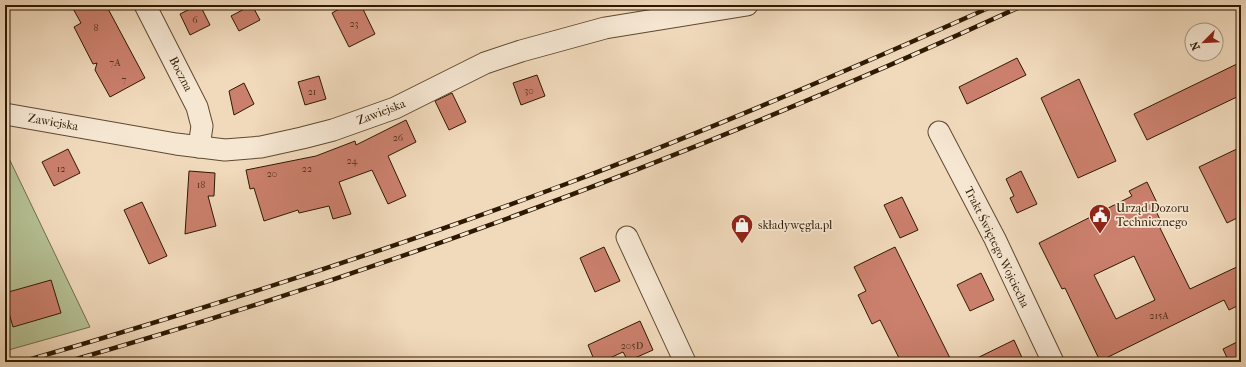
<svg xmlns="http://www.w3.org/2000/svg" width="1246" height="367" viewBox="0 0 1246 367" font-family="'IM FELL French Canon',serif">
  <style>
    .green { fill: #b5c194; stroke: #726d4a }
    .building { fill: #cb806d; stroke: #2e1900; fill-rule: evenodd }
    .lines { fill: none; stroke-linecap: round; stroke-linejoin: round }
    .minor-casing { stroke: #5f492f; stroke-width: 23 }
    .minor { stroke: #f6e7d3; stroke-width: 21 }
    .rail-casing { stroke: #2e1900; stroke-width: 4.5 }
    .rail { stroke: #f6e7d3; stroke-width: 3; stroke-dasharray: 9; stroke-linecap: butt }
    .labels { text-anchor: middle; stroke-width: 3.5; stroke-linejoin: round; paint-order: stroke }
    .number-label { font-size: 10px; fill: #55331b }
    .street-label { font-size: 12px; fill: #2e1900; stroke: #f6e7d3 }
    .poi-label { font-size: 12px; fill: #2e1900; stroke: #f6e7d3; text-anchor: start }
  </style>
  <rect width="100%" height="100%" fill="#f1dabc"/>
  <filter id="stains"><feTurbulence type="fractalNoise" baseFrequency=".005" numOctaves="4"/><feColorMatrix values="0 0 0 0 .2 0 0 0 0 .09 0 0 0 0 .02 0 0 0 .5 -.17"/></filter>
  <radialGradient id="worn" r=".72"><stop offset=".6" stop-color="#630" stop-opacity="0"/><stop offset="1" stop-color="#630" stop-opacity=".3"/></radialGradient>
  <polygon class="green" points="5,150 90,327 5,351"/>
  <g class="building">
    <polygon points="71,5 106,5 145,78 110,97 95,70 97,63 93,64 74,27 81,23"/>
    <polygon points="198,5 200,5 210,25 190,35 180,14"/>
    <polygon points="252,5 260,20 239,31 231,16"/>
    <polygon points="346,5 361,5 375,34 349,47 332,13"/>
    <polygon points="1017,58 1026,75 967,104 959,87"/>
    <polygon points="1241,62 1241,95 1147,140 1134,114"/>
    <polygon points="537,75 545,96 521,105 513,83"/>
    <polygon points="319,76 326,99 305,105 298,82"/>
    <polygon points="1079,79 1116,161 1078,178 1041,98"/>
    <polygon points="244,83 254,104 234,115 229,91"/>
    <polygon points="452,93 466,122 449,130 435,101"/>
    <polygon points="406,120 416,142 388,156 406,196 388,204 372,170 339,182 351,214 333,219 329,206 299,213 298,210 264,221 254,188 250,189 246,170 316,156 355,141 356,145"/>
    <polygon points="1241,147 1241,216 1227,223 1199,167"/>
    <polygon points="68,149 80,173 54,186 42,162"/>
    <polygon points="189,171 215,173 214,196 208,196 216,226 185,234"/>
    <polygon points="1021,171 1037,204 1017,213 1010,198 1014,196 1006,179"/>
    <path d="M 1147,182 L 1160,209 L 1156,211 L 1163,226 L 1160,228 L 1190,289 L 1241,265 L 1241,304 L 1229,310 L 1224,300 L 1100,361 L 1065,288 L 1062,289 L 1039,243 L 1132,196 L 1129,191 ZM 1134,256 L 1155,300 L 1116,319 L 1094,275 Z"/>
    <polygon points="902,197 918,230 900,238 884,205"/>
    <polygon points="142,202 167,256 149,264 124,210"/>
    <polygon points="604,247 620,281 595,292 580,258"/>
    <polygon points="895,247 938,334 952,362 901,362 880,320 872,324 858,295 866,291 854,267"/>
    <polygon points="981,273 994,300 970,311 957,285"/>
    <polygon points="51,280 61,313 13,327 5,299 5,293"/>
    <polygon points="640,321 653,350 628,361 623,352 601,362 595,362 588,345"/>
    <polygon points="1014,340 1024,362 969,362"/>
    <polygon points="1241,340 1241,362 1229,362 1223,349"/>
  </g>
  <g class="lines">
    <g class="minor-casing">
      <g id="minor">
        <polyline points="145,5 197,107 202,126 199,147"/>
        <polyline points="5,114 176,144 225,150 261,147 302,138 333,130 395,108 485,63 521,51 605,28 747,5"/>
        <polyline points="939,132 995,239 1053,362"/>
        <polyline points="627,237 685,362"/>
      </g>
    </g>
    <use href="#minor" class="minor"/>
    <g class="rail-casing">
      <g id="rail">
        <path d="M 21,362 C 205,309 387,251 566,184 C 711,129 854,68 995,5"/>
        <path d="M 66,362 C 394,269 715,147 1024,5"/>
      </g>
    </g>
    <use href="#rail" class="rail"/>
  </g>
  <defs>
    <g id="civic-pin" transform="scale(1.15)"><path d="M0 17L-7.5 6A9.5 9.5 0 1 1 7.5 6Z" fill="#8f2418" stroke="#f6e7d3"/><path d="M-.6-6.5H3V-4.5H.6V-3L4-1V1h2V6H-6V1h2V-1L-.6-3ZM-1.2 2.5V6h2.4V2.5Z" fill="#fff"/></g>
    <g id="shop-pin" transform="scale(1.15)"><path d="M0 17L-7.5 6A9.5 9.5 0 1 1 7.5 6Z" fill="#8f2418" stroke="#f6e7d3"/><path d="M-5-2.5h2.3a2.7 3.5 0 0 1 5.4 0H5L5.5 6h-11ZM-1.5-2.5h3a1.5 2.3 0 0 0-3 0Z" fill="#fff"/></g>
  </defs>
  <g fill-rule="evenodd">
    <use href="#civic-pin" x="1100" y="215"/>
    <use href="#shop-pin" x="742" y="225"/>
  </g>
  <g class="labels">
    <g class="number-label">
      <text x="195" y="23">6</text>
      <text x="354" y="27">23</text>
      <text x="96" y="31">8</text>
      <text x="115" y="66">7A</text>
      <text x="124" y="83">7</text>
      <text x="529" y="94">30</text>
      <text x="312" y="95">21</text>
      <text x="398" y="141">26</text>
      <text x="352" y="164">24</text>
      <text x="61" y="172">12</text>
      <text x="307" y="172">22</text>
      <text x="272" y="177">20</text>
      <text x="201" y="188">18</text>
      <text x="1159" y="319">215A</text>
      <text x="632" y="349">205D</text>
    </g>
    <g class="street-label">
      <text transform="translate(181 74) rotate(63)" y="4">Boczna</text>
      <text transform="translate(381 112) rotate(-21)" y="4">Zawiejska</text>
      <text transform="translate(53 122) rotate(10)" y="4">Zawiejska</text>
      <text transform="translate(997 247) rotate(64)" y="4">Trakt Świętego Wojciecha</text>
    </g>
    <g class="poi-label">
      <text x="1116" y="212">Urząd Dozoru<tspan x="1116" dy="14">Technicznego</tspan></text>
      <text x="758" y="229">składywęgla.pl</text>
    </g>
  </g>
  <rect width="1246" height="367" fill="none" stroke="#f1dabc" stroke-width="20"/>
  <rect x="6" y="6" width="1234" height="355" fill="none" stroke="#2e1900" stroke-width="2"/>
  <rect x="10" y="10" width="1226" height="347" fill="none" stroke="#2e1900"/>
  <g transform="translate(1204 42) rotate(246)"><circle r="19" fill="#f6e7d3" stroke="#a6957f"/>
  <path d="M0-3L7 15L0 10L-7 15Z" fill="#8f2418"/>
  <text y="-6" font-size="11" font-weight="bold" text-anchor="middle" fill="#2e1900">N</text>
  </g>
  <rect width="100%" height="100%" filter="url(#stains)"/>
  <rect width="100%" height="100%" fill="url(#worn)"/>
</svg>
